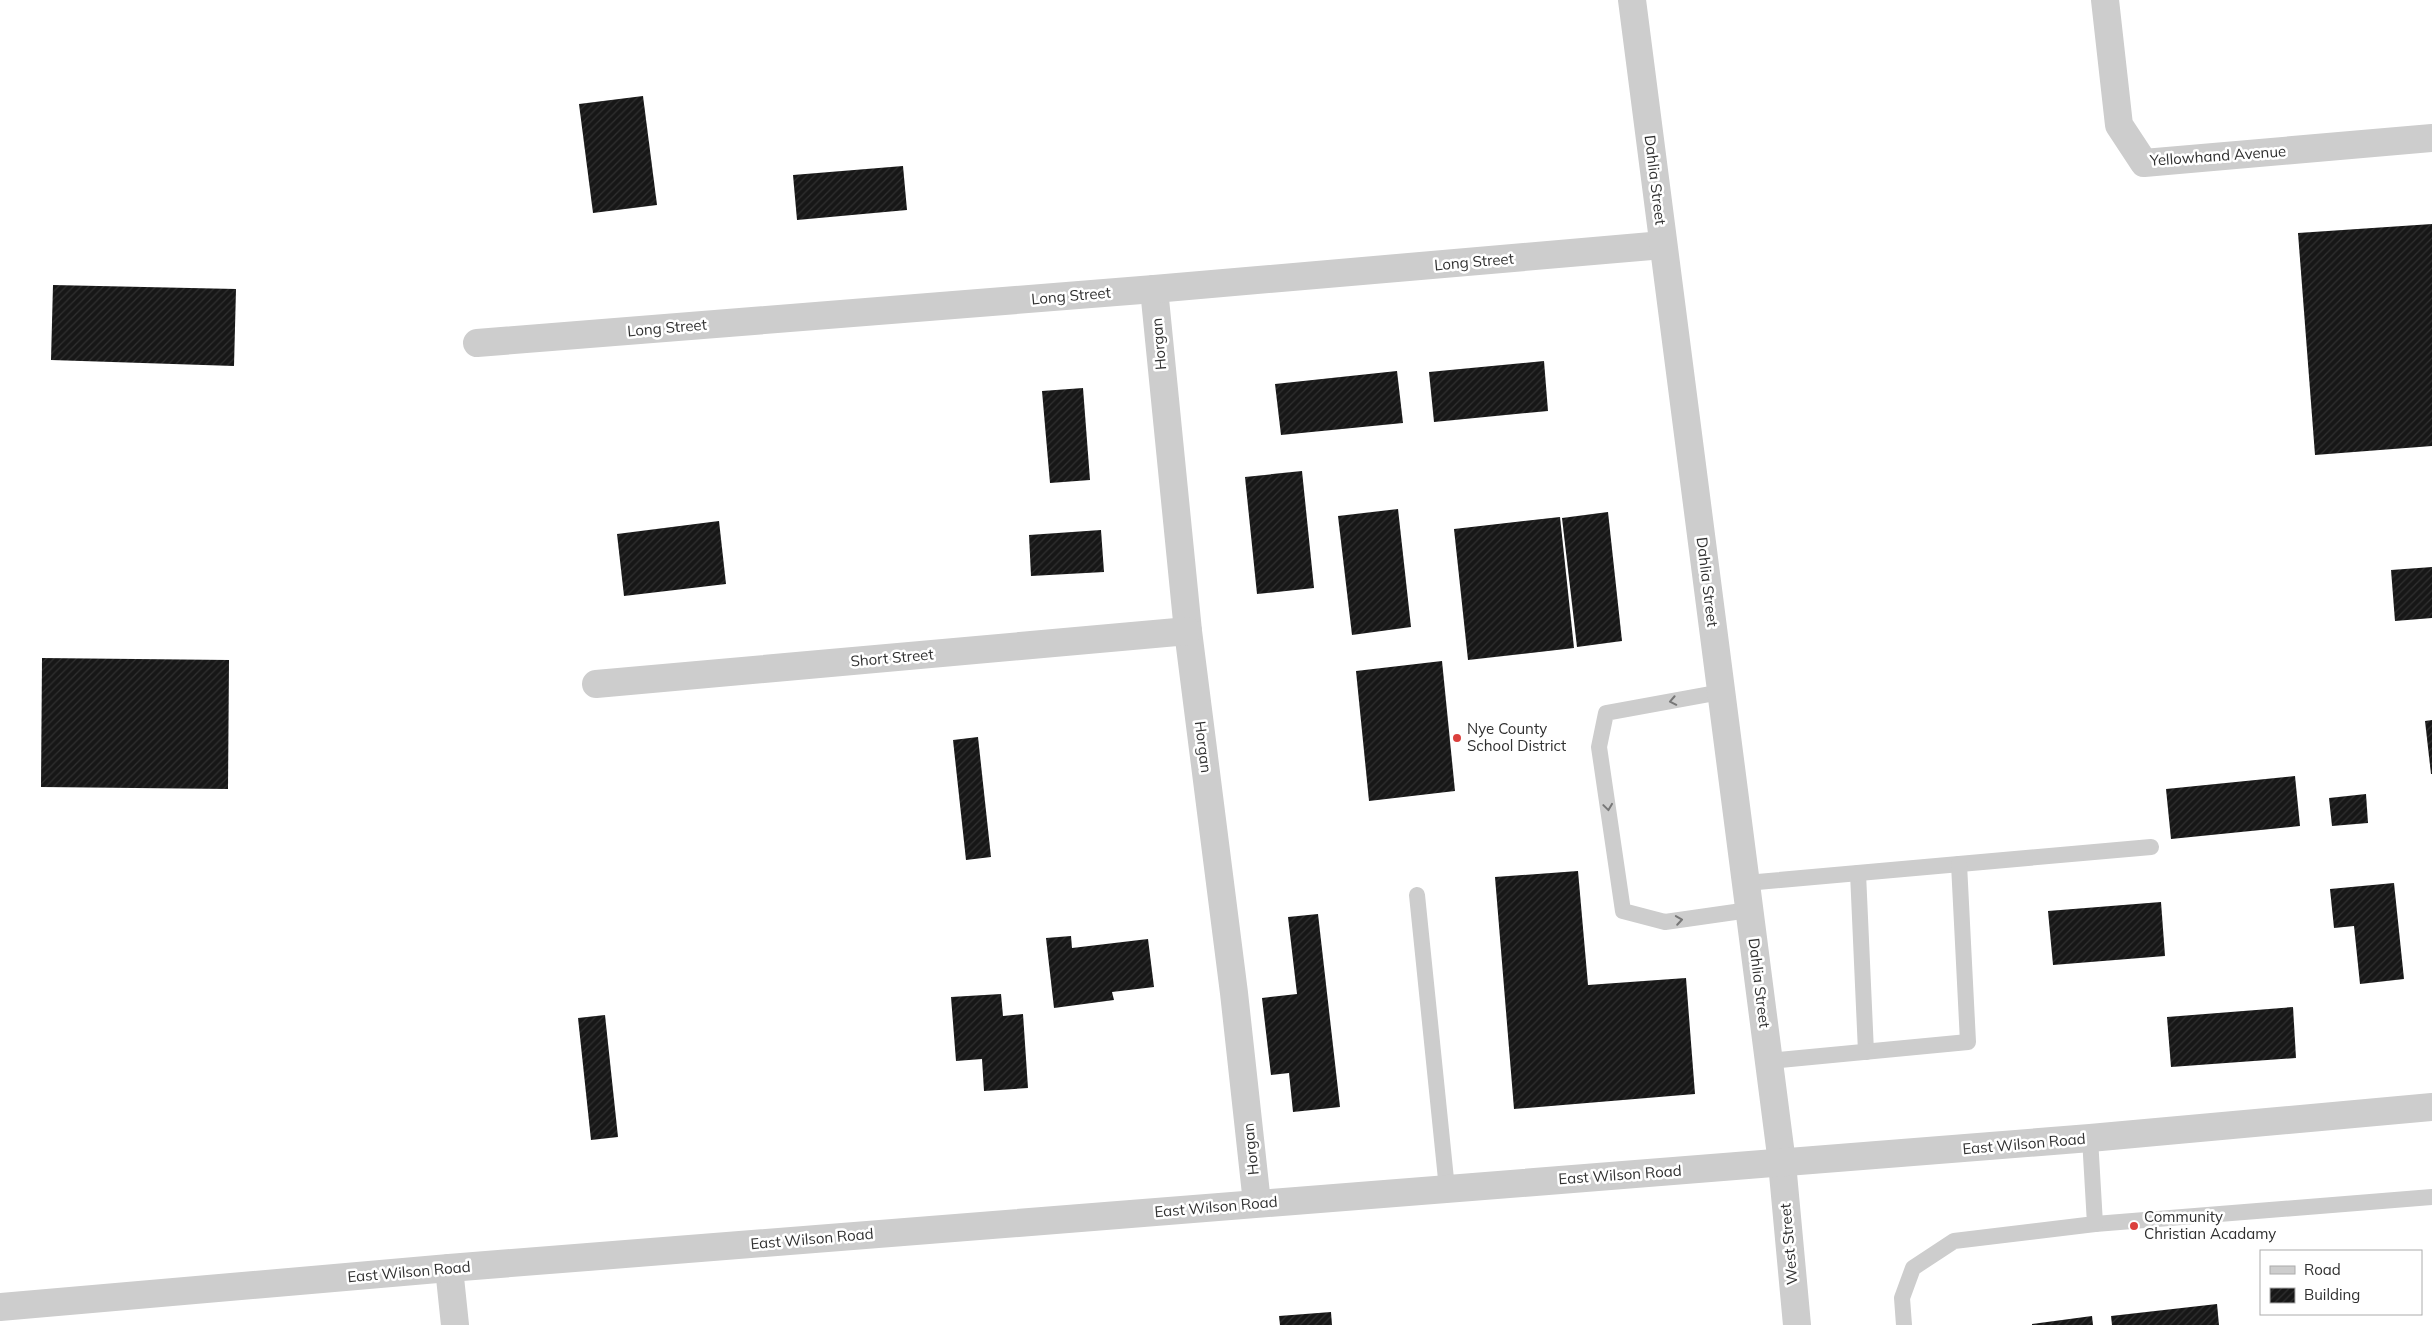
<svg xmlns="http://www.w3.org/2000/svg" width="2432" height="1325" viewBox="0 0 2432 1325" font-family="Mulish,sans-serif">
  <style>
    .building { fill: url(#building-hatch) }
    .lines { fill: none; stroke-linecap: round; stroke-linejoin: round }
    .service { stroke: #cdcdcd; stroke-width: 16 }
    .minor { stroke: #cdcdcd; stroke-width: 28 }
    .tertiary { stroke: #cdcdcd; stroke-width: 28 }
    .oneway { stroke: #777 }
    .poi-dot { fill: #db403d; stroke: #fff; stroke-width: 2 }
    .labels { text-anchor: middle; stroke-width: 5; stroke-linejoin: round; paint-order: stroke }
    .street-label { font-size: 15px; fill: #303030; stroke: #fff }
    .poi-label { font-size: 15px; fill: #303030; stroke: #fff; text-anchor: start }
  </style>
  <defs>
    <pattern id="building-hatch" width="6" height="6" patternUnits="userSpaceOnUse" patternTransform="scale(1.25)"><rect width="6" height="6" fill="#171717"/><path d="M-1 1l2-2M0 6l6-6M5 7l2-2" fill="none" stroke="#303030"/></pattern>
  </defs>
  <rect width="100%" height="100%" fill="#fff"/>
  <g class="building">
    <polygon points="643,96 657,205 593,213 579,104"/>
    <polygon points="903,166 907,210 797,220 793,175"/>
    <polygon points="2432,224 2432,446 2315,455 2298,233"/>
    <polygon points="53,285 236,289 234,366 51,360"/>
    <polygon points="1544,361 1548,411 1434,422 1429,372"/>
    <polygon points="1397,371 1403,423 1281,435 1275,384"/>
    <polygon points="1083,388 1090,480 1050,483 1042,391"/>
    <polygon points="1302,471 1314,588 1257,594 1245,477"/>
    <polygon points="1398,509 1411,627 1352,635 1338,516"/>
    <polygon points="1608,512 1622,641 1577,647 1562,518"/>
    <polygon points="1560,517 1574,648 1468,660 1454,529"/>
    <polygon points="719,521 726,584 624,596 617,534"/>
    <polygon points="1101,530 1104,572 1031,576 1029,535"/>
    <polygon points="2432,567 2432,618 2395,621 2391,570"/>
    <polygon points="42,658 229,660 228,789 41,787"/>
    <polygon points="1442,661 1455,791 1369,801 1356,671"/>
    <polygon points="2432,720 2432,774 2431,774 2425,721"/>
    <polygon points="978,737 991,857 966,860 953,740"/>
    <polygon points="2295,776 2300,826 2171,839 2166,789"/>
    <polygon points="2366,794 2368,823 2332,826 2329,798"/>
    <polygon points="1578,871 1588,985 1686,978 1695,1094 1514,1109 1495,877"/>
    <polygon points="2394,883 2404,979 2360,984 2354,926 2334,928 2330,889"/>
    <polygon points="2161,902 2165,956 2053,965 2048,911"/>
    <polygon points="1318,914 1340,1107 1293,1112 1289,1073 1271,1075 1262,998 1297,994 1288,917"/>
    <polygon points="1071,936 1072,948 1148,939 1154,987 1112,992 1114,1000 1054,1008 1046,938"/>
    <polygon points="1001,994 1003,1016 1023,1014 1028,1088 984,1091 982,1059 956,1061 951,997"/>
    <polygon points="2293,1007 2296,1058 2171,1067 2167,1017"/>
    <polygon points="605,1015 618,1137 591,1140 578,1018"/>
    <polygon points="2217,1304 2219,1325 2112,1325 2111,1316"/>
    <polygon points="1331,1312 1332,1325 1280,1325 1279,1316"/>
    <polygon points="2092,1316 2093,1325 2032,1325 2032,1324"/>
  </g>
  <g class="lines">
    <g class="service">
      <polyline points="1721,692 1606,713 1599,747 1623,911 1665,922 1749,910"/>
      <polyline points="1858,873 1866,1052"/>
      <polyline points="1746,883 2151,847"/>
      <polyline points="1417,895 1447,1189"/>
      <polyline points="1769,1061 1968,1042 1959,864"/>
      <polyline points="2095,1224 2432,1197"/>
      <polyline points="1904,1325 1902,1298 1913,1268 1954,1241 2095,1224 2090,1138"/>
    </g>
    <g class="minor">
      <polyline points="2105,0 2119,125 2144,163 2432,138"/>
      <polyline points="1154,289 1188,631 1234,993 1257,1203"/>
      <polyline points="477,343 1154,289 1663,245"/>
      <polyline points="596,684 1188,631"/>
      <polyline points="449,1268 455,1325"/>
    </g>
    <g class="tertiary">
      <polyline points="1632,0 1782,1163 1797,1325"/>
      <polyline points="0,1307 449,1268 2090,1138 2432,1107"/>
    </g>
  </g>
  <defs><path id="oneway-chevron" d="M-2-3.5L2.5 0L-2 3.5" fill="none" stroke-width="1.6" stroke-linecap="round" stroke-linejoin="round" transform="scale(1.25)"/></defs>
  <g class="oneway">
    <use href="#oneway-chevron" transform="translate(1673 701) rotate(169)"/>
    <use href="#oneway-chevron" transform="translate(1608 807) rotate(82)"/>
    <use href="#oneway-chevron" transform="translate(1679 920) rotate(-9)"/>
  </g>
  <g class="poi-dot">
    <circle cx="1457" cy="738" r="5"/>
    <circle cx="2134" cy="1226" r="5"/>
  </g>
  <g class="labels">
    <g class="street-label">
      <text transform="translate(2218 156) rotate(-4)" y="5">Yellowhand Avenue</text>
      <text transform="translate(1655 180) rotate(83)" y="5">Dahlia Street</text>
      <text transform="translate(1474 262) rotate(-5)" y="5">Long Street</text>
      <text transform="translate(1071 296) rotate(-5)" y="5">Long Street</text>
      <text transform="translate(667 328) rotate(-5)" y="5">Long Street</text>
      <text transform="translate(1159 344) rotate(-95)" y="5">Horgan</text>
      <text transform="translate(1707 582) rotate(83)" y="5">Dahlia Street</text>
      <text transform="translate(892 658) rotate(-5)" y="5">Short Street</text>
      <text transform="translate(1203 747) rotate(83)" y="5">Horgan</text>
      <text transform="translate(1759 983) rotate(83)" y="5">Dahlia Street</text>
      <text transform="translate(2024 1144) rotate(-5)" y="5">East Wilson Road</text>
      <text transform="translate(1251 1149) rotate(-96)" y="5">Horgan</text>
      <text transform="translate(1620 1175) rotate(-4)" y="5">East Wilson Road</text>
      <text transform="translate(1216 1207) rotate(-5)" y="5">East Wilson Road</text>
      <text transform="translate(812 1239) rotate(-5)" y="5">East Wilson Road</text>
      <text transform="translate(1789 1244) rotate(-95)" y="5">West Street</text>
      <text transform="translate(409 1272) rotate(-5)" y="5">East Wilson Road</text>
    </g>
    <g class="poi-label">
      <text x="1467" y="734">Nye County<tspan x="1467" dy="17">School District</tspan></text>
      <text x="2144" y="1222">Community<tspan x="2144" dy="17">Christian Acadamy</tspan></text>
    </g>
  </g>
  <rect x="2260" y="1250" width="162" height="65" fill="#ffffff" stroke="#acacac"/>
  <rect x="2270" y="1266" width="25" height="8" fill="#cdcdcd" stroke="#acacac"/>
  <text x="2304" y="1275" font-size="15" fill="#303030">Road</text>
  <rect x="2270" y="1288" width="25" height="15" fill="url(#building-hatch)" stroke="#acacac"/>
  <text x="2304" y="1300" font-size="15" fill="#303030">Building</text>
</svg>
